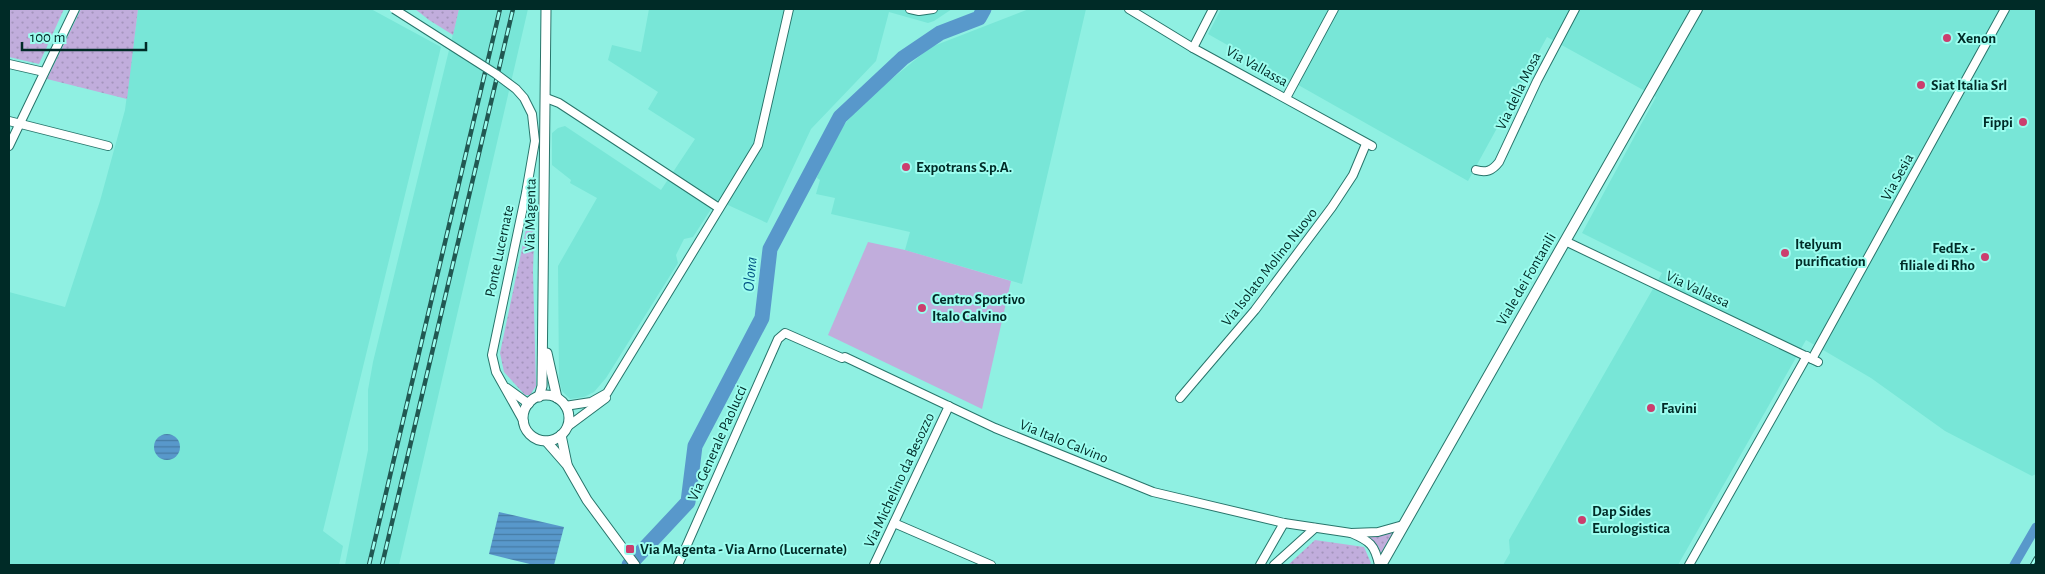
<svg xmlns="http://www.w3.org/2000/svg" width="2045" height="574" viewBox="0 0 2045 574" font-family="'Alegreya Sans',sans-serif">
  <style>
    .built { fill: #78e6d7 }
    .green { fill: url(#green-dots) }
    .pitch { fill: #c1addc }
    .water { fill: url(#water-rules) }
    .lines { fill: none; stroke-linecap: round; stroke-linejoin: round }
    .canal { stroke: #5898cb; stroke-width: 9 }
    .river { stroke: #5898cb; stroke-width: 15 }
    .minor-casing { stroke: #28756b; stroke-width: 10 }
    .tertiary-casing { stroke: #28756b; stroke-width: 11 }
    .secondary-casing { stroke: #28756b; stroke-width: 12 }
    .minor { stroke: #fff; stroke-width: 8 }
    .tertiary { stroke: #fff; stroke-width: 9 }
    .secondary { stroke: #fff; stroke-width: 10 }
    .rail-casing { stroke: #215852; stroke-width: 4.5 }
    .rail { stroke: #9cfdef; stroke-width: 2.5; stroke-dasharray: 8; stroke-linecap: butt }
    .minor-bridge-casing { stroke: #28756b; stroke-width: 10; stroke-linecap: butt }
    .minor-bridge { stroke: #fff; stroke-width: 8 }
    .poi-dot { fill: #cb3e6e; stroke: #9cfdef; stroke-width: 2 }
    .labels { text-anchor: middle; stroke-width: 4; stroke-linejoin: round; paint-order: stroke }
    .poi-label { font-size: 15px; font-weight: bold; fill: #002b27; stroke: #9cfdef; text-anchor: start }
    .street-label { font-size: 15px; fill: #002b27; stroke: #9cfdef }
    .water-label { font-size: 16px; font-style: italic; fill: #015383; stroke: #9cfdef }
  </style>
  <defs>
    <pattern id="green-dots" width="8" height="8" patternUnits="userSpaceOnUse" patternTransform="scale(1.25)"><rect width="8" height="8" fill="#c1addc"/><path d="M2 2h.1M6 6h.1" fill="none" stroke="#a495bd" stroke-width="1.8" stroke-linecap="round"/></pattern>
    <pattern id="water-rules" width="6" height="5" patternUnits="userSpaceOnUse" patternTransform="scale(1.25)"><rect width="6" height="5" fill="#5898cb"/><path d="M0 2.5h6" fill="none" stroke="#467ca5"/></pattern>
  </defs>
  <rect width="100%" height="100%" fill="#8ff0e2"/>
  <g class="built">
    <polygon points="138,9 371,9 441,47 323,531 343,546 339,565 9,565 9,292 65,307 100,201 125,110"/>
    <polygon points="459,9 528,9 399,565 345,565 368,450 368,390 373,362"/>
    <polygon points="649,9 952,9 934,21 928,23 889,12 876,61 811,129 767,223 717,200 693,237 684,239 676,255 678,263 606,378 594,392 584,397 570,399 562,391 559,380 558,266 597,198 570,183 571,180 552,165 552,133 558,128 565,126 661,190 695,139 648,109 658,92 608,60 612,45 641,52"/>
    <polygon points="1029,9 1086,9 1022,284 905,250 910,232 831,214 835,198 816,194 820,180 817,178 820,166 844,125 862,103 931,47"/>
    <polygon points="1221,9 2036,9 2036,474 2032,476 1945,431 1871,378 1806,340 1678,565 1503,565 1510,553 1509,540 1662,273 1582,233 1656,97 1547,37 1468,181 1208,34"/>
  </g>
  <g class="green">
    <polygon points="9,9 64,9 39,64 9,57"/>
    <polygon points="81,9 138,9 127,99 47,79"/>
    <polygon points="415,9 459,9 453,35 429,20"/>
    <polygon points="536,182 533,271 536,386 530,395 525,395 504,372 500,353"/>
    <polygon points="1393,532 1381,553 1378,546 1366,535 1378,535"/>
    <polygon points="1315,540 1364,547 1371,563 1369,565 1288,565"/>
  </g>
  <polygon class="pitch" points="868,242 905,250 1011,281 982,409 828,335"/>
  <g class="water">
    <circle cx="167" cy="447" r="13"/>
    <polygon points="499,512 564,527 554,565 534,565 489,554"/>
  </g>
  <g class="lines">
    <polyline class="canal" points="2014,565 2036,527"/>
    <polyline class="river" points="629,565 688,502 695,446 762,318 770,249 840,117 903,58 940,33 979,18 984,9"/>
    <g class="minor-casing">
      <g id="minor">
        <polyline points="910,9 919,11 933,9"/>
        <polyline points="1129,9 1193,48 1372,146"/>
        <polyline points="1193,48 1213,9"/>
        <polyline points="9,64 44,72"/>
        <polyline points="546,98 559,103 719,208"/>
        <polyline points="1286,98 1334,9"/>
        <polyline points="9,121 108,146"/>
        <polyline points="9,146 75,9"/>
        <path d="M 1476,170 C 1486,173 1492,171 1499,162 L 1537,81 L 1575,9"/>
        <polyline points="1565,241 1818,362"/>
        <polyline points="1812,359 2005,9"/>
        <polyline points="507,388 529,404"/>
        <polyline points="1180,398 1255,310 1332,207 1353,175 1366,144"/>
        <polyline points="565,406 591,402 607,393 758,145 789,9"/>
        <polyline points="524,422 496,372 492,355 526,193"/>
        <polyline points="567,427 606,398"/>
        <polyline points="894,523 991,565"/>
        <polyline points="678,565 778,339 785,333 842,358 845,357 995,428 1153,492 1284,523 1351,533"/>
        <polyline points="874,565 949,406"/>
        <polyline points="1260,565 1284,523"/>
        <polyline points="1274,565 1315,528"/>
        <path d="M 1379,565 C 1375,545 1370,541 1351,533 L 1378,532 L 1403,525"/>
        <polyline points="1689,565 1807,356"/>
      </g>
    </g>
    <g class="tertiary-casing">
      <g id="tertiary">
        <polyline points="547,353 557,398"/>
        <circle cx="546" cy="418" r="23"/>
        <polyline points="539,397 542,386 546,9"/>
        <polyline points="561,435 567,464"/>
        <polyline points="546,441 567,465 587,500 635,565"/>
      </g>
    </g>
    <g class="secondary-casing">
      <polyline id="secondary" points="1381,565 1697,9"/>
    </g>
    <use href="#minor" class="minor"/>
    <use href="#tertiary" class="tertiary"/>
    <use href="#secondary" class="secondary"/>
    <g class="rail-casing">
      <g id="rail">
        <polyline points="369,565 500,9"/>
        <polyline points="382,565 513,9"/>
        <polyline points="2032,565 2036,558"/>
      </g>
    </g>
    <use href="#rail" class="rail"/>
    <g class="minor-bridge-casing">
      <polyline id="minor-bridge" points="394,9 496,74 516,89 524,98 532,114 535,141 526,193"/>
    </g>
    <use href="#minor-bridge" class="minor-bridge"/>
  </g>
  <g class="poi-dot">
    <circle cx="1947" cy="38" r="5"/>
    <circle cx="1921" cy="85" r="5"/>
    <circle cx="2023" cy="122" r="5"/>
    <circle cx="906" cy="167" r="5"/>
    <circle cx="1785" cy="253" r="5"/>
    <circle cx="1985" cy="257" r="5"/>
    <circle cx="922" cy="308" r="5"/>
    <circle cx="1651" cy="408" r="5"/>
    <circle cx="1582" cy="520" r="5"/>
    <rect x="625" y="544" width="10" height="10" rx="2.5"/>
  </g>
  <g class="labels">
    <g class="poi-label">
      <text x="1957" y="43">Xenon</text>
      <text x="1931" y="90">Siat Italia Srl</text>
      <text x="2013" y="127" text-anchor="end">Fippi</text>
      <text x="916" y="172">Expotrans S.p.A.</text>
      <text x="1795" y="249">Itelyum<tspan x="1795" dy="17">purification</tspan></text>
      <text x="1975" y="253" text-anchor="end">FedEx -<tspan x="1975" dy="17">filiale di Rho</tspan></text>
      <text x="932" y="304">Centro Sportivo<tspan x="932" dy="17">Italo Calvino</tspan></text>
      <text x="1661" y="413">Favini</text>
      <text x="1592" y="516">Dap Sides<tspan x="1592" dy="17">Eurologistica</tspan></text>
      <text x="640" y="554">Via Magenta - Via Arno (Lucernate)</text>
    </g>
    <g class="street-label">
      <text transform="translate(1257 66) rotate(29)" y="5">Via Vallassa</text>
      <text transform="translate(1518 91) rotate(-64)" y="5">Via della Mosa</text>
      <text transform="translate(1897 177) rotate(-61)" y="5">Via Sesia</text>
      <text transform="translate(530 215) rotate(-89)" y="5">Via Magenta</text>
      <text transform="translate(499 251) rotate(-78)" y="5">Ponte Lucernate</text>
      <text transform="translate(1269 267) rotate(-52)" y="5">Via Isolato Molino Nuovo</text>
      <text transform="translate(1526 279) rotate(-60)" y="5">Viale dei Fontanili</text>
      <text transform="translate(1698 289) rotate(25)" y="5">Via Vallassa</text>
      <text transform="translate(1064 441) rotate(22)" y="5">Via Italo Calvino</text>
      <text transform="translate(717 443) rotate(-66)" y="5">Via Generale Paolucci</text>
      <text transform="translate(899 480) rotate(-65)" y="5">Via Michelino da Besozzo</text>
    </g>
    <g class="water-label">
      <text transform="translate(749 274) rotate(-84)" y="6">Olona</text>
    </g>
  </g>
  <rect width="2045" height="574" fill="none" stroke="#002b27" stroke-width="20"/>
  <path d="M22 42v8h124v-8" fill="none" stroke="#002b27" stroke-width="2.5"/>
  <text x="30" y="42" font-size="15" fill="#002b27" stroke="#9cfdef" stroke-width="4" paint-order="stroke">100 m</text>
</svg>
